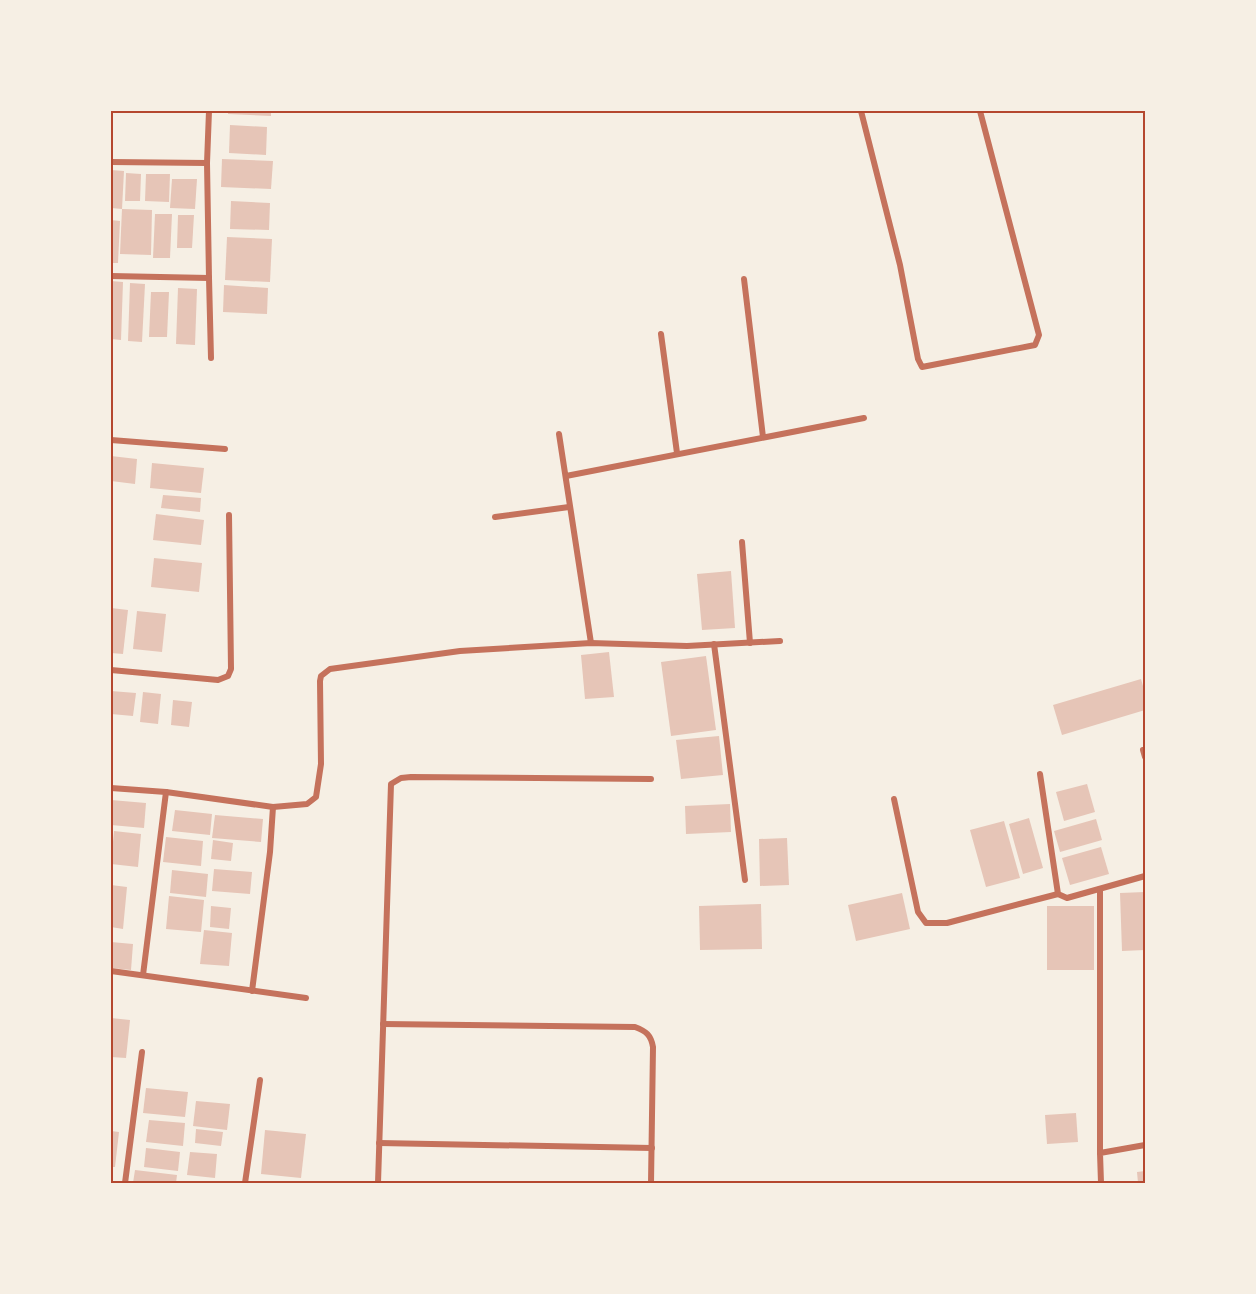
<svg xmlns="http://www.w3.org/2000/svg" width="1256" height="1294" viewBox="0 0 1256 1294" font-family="'Nunito Sans',sans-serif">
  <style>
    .building { fill: #e6c5b7 }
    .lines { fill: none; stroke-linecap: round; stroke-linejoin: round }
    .minor { stroke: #c5725c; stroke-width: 6 }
    .neatline { fill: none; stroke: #b5482f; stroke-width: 2 }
  </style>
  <rect width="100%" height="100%" fill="#f6efe4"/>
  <g class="building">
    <polygon points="228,111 271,111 271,116 228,114"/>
    <polygon points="230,125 267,127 266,155 229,153"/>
    <polygon points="222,159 273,161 271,189 221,187"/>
    <polygon points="111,170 124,171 122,209 111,208"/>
    <polygon points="126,173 141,174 140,201 125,201"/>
    <polygon points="146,174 170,174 169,202 145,201"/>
    <polygon points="172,179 197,179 195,209 170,208"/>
    <polygon points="231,201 270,203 269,230 230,229"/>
    <polygon points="122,209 152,210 151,255 120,254"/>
    <polygon points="155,214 172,214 170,258 153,258"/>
    <polygon points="178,215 194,215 192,248 177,248"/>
    <polygon points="111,220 120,221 118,263 111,263"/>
    <polygon points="227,237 272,239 270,282 225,280"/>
    <polygon points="111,281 123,282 121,340 111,339"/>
    <polygon points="130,283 145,284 142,342 128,341"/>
    <polygon points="224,285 268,288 267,314 223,312"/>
    <polygon points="178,288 197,289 195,345 176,344"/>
    <polygon points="151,292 169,292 167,337 149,337"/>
    <polygon points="111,456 137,459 135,484 111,481"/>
    <polygon points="152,463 204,468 201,493 150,488"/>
    <polygon points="163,495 201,498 200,512 161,508"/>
    <polygon points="156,514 204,520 201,545 153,540"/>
    <polygon points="154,558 202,563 199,592 151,587"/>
    <polygon points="731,571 735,628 702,630 697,574"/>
    <polygon points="111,608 128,610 123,654 111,653"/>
    <polygon points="137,611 166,614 162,652 133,649"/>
    <polygon points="609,652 614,697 585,699 581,655"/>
    <polygon points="706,656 716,730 671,736 661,662"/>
    <polygon points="1141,679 1145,693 1145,710 1062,735 1053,705"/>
    <polygon points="111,691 136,693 133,716 111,714"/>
    <polygon points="143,692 161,694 158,724 140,722"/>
    <polygon points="173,700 192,702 189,727 171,725"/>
    <polygon points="719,736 723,775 681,779 676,740"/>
    <polygon points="1087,784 1095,812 1064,821 1056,792"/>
    <polygon points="111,800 146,803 144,828 111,825"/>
    <polygon points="730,804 731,832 686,834 685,806"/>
    <polygon points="175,810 212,814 210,835 172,831"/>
    <polygon points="215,815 263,819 261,842 212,838"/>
    <polygon points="1029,818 1043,868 1023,874 1009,824"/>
    <polygon points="1096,819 1102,840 1060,852 1054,831"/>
    <polygon points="1004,821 1020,878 986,887 970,830"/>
    <polygon points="114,831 141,834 138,867 111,864"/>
    <polygon points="166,837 203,841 201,866 163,862"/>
    <polygon points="787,838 789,885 760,886 759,839"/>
    <polygon points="213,840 233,843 231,861 211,859"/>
    <polygon points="1101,847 1109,874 1070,885 1062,858"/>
    <polygon points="214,869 252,872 250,894 212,891"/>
    <polygon points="172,870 208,874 206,897 170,893"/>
    <polygon points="111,885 127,887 123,929 111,927"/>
    <polygon points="1145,892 1145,950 1122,951 1120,893"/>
    <polygon points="902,893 910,929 856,941 848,905"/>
    <polygon points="169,896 204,900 201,932 166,929"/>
    <polygon points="761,904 762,949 700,950 699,906"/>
    <polygon points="211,906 231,908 229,929 210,927"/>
    <rect x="1047" y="906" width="47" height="64"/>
    <polygon points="204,930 232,933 229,966 200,964"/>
    <polygon points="111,942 133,944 131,970 111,968"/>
    <polygon points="111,1018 130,1020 126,1058 111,1057"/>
    <polygon points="146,1088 188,1092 185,1117 143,1113"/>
    <polygon points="196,1101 230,1104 227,1130 193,1126"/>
    <polygon points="1076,1113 1078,1142 1047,1144 1045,1115"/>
    <polygon points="149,1120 185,1123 183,1146 146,1142"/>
    <polygon points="196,1129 223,1132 221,1146 195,1143"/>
    <polygon points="265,1130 306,1134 301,1178 261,1174"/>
    <polygon points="111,1131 119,1132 115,1167 111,1167"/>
    <polygon points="146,1148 180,1152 178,1171 144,1167"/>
    <polygon points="190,1152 217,1154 215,1178 187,1175"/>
    <polygon points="135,1170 177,1175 176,1183 133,1183"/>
    <polygon points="1145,1171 1145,1183 1138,1183 1137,1172"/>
  </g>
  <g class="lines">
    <g class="minor">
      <polyline points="861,111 900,265 918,359 922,367 1035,345 1039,335 980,111"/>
      <polyline points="111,162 207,163"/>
      <polyline points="111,276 209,278 207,163 209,111"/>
      <polyline points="209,278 211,358"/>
      <polyline points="744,279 763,437"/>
      <polyline points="661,334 677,453"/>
      <polyline points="559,434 591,643"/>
      <polyline points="111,440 225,449"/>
      <polyline points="566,476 864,418"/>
      <polyline points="495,517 569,507"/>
      <polyline points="742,542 750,643"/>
      <polyline points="714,644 745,880"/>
      <polyline points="111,670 218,680 228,676 231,669 229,515"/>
      <polyline points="1143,750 1145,757"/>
      <polyline points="1040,774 1058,894 1067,898 1145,876"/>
      <polyline points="111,788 166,792 273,807 307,804 316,797 321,764 320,681 321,676 330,669 460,651 591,643 687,646 780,641"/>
      <polyline points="894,799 918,912 926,923 947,923 1058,894"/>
      <polyline points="111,971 306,998"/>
      <polyline points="143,975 166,792"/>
      <polyline points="252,991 270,852 273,807"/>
      <path d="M 383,1024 L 635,1027 C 646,1031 651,1035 653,1047 L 651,1183"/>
      <polyline points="379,1143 652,1148"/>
      <polyline points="1100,1153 1100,889"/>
      <polyline points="125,1183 142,1052"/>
      <polyline points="245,1183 260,1080"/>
      <polyline points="378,1183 391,784 401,778 411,777 651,779"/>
      <polyline points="1101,1183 1100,1153 1145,1145"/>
    </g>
  </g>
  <rect width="1256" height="1294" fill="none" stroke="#f6efe4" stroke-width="225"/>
  <rect x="112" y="112" width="1032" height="1070" class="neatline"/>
</svg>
